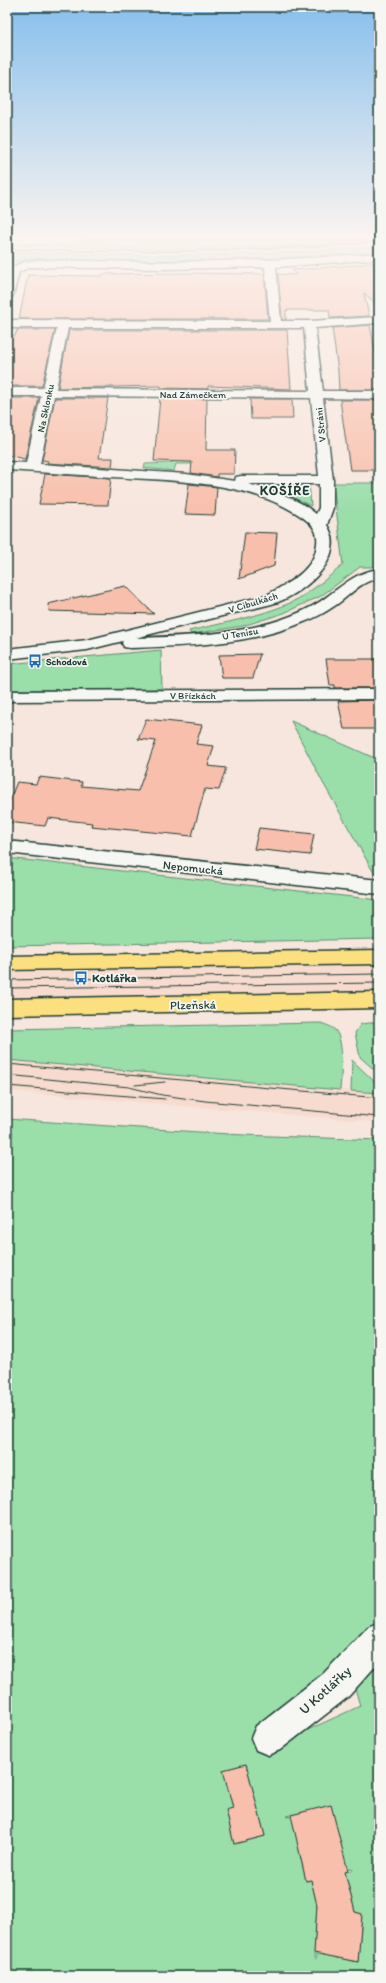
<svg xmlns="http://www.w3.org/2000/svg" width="386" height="1983" viewBox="0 0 386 1983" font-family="Itim,sans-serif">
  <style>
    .built { fill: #f7dbce }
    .green { fill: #9adeaa; stroke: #5c8e6f; fill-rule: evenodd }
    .building { fill: #f8c0ac; stroke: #1f3d34 }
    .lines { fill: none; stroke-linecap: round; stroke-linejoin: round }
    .street-casing { stroke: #1f3d34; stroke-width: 3 }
    .primary-casing { stroke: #1f3d34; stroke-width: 3 }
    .street { fill: #f6f6f2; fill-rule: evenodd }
    .primary { fill: #fce080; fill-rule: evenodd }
    .tram { stroke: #1f3d34; stroke-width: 1 }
    .rail { stroke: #1f3d34; stroke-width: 1.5 }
    .labels { text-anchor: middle; stroke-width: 3.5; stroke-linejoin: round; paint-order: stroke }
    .far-street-label { font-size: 10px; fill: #1f3d34; stroke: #f6f6f2 }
    .far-poi-label { font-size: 10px; font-weight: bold; fill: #1f3d34; stroke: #f6f6f2; text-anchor: start }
    .street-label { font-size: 12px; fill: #1f3d34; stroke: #f6f6f2 }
    .poi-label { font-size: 12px; font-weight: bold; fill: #1f3d34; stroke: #f6f6f2; text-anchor: start }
    .far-district-label { font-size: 13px; font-weight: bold; letter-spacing: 1px; fill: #1f3d34; stroke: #f6f6f2 }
    .near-street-label { font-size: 14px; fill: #1f3d34; stroke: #f6f6f2 }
  </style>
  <rect width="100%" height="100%" fill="#f7e6dd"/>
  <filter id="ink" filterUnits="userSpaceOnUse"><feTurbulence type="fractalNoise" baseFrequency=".025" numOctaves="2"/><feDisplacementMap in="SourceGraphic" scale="8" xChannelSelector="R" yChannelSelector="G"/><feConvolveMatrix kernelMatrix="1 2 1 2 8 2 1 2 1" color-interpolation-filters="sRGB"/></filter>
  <g filter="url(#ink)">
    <g class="built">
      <polygon points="379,239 379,246 249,254 155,255 7,252 7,245 188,249 289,246"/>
      <polygon points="379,964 379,992 7,998 7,972"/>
      <polygon points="7,1060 379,1093 379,1122 7,1091"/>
    </g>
    <g class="green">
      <path d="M 81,236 L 379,236 L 379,239 C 255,252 131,250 7,245 L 7,243 L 76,245 L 82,240 Z"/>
      <path d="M 379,246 L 379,253 L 349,256 L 209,263 L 85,261 L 34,258 L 7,263 L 7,252 C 131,256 255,258 379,246 Z"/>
      <polygon points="172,461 196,462 192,464 176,464 174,471 144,468 145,464 172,463"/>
      <polygon points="252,483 309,483 311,506 277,490"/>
      <path d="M 333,483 L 379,483 L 379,567 L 360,567 L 321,596 L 284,613 L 243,626 L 191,634 L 189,631 C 222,623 259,617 290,603 C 310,593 326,579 343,565 Z"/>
      <polygon points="161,650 162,689 7,690 7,664"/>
      <polygon points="291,721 379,760 379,873 374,873 322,781"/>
      <polygon points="7,858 379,900 379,939 7,946"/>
      <polygon points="379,1022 379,1074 360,1057 355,1033 361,1024"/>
      <path d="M 321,1023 C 326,1025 331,1026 335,1030 C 345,1041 341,1076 340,1090 L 7,1060 L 7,1029 Z"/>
      <polygon points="352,1060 379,1086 379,1093 351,1091"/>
      <path d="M 7,1119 L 243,1135 L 379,1140 L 379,1619 L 322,1680 L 286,1740 L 360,1706 L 355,1688 L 379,1664 L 379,1976 L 7,1976 ZM 246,1764 L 265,1836 L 234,1844 L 226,1811 L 233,1808 L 224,1770 ZM 331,1806 L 347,1869 L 352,1868 L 353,1870 L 345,1872 L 355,1912 L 362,1914 L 358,1962 L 316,1953 L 316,1959 L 314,1958 L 317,1905 L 311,1880 L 306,1881 L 292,1817 L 286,1816 Z"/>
    </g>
    <g class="building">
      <polygon points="379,263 379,307 364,293 369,316 330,318 329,310 286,310 286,320 282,320 278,274 296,275 292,270"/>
      <polygon points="183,273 264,274 268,319 19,319 28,275 102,276 103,274"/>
      <polygon points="370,325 379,372 379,390 339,390 338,371 332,328"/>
      <polygon points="17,330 55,330 42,386 7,386 7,336 15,336"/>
      <polygon points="69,330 287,330 291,389 208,386 208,389 161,388 161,386 58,388"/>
      <polygon points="7,398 39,398 25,459 7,455"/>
      <polygon points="55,398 108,398 99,458 113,458 112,467 47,463 48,461 42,460"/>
      <polygon points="160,398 207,399 206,450 235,450 234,474 217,474 217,477 191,473 192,462 154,461"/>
      <polygon points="250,399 292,399 293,419 251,419"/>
      <polygon points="340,400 379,400 379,470 350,470"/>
      <polygon points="45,474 111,478 108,505 39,504"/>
      <polygon points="189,484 217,487 215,515 185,514"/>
      <polygon points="245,532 277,533 274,566 239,579"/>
      <polygon points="125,586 154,614 49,611 48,604"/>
      <polygon points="260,654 253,678 222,678 219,655"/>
      <polygon points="326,659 379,659 379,688 335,688 335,685 330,685"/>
      <polygon points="379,700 379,729 344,729 338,701"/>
      <polygon points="146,719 202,725 196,744 214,746 208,766 226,768 219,790 205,789 192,836 91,826 92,823 48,818 45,826 7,822 7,806 17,782 36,784 39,777 82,782 81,786 138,791 156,741 138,739"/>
      <polygon points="259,828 314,834 310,855 254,849"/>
      <polygon points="246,1764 265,1836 234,1844 226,1810 233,1808 223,1770"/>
      <polygon points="331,1805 348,1871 345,1872 355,1912 362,1914 358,1962 314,1953 317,1905 311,1880 306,1881 291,1815"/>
    </g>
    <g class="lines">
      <g class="street-casing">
        <g id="street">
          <path d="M 379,253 L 379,259 L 276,267 L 281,321 L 309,321 L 379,317 L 379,323 L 315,328 L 323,391 L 379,391 L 379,399 L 323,398 L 333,480 L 333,508 L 327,525 C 348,557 305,592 278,602 C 262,607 246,610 230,614 C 198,622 167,630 135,638 C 187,636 242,635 291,616 C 304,611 318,604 329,595 C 346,583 357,572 379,569 L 379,579 C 361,580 350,596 336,605 C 326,612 315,618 304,622 C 250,645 188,646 130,648 L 124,647 L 122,643 L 123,641 L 87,650 L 7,659 L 7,649 L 87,640 L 267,595 C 289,582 315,571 317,543 C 319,528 307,520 296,513 C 238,478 163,481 98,476 C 67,474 37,472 7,470 L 7,462 L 26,463 L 41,396 L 7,396 L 7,388 L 43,388 L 57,328 L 7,328 L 7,320 L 270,321 L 265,267 L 166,269 L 30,267 L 19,272 L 13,296 L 7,299 L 7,276 L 10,268 L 24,262 L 38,260 C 152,263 265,263 379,253 ZM 68,328 L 304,328 L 310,391 L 56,389 ZM 54,396 L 311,398 L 319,476 L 241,476 L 236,477 L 235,481 L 186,474 L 40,464 ZM 248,484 L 319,484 L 319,508 L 316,514 C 298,498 272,490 248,484 Z"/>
          <polygon points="379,689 379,699 7,701 7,691"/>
          <polygon points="7,841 379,880 379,894 7,853"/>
          <polygon points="379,1622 379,1662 348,1697 280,1750 268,1755 256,1750 251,1738 256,1726 324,1673 368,1627"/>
        </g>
      </g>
      <g class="primary-casing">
        <g id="primary">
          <polygon points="379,950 379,964 7,970 7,956"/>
          <polygon points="379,992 379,1008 7,1015 7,999"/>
        </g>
      </g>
      <use href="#street" class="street"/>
      <use href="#primary" class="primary"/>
      <g class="tram">
        <polyline points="7,980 379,974"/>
        <polyline points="7,988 379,983"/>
        <polyline points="7,1064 379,1098"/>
        <polyline points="7,1075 129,1087 162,1095 205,1101 379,1117"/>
        <polyline points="135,1085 165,1082"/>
        <polyline points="7,1086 165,1099"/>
      </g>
      <path class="rail" d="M 7,249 C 131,253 255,253 379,242"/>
    </g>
  </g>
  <linearGradient id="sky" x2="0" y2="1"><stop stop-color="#87bfed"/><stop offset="0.46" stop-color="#fbf4f0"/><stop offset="1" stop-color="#fbf4f0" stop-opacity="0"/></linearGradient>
  <rect width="386" height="514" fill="url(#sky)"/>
  <defs>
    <g id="bus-bare" transform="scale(1.08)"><path d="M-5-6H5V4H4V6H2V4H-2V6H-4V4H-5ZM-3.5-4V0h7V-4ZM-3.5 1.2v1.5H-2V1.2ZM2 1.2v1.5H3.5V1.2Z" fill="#1f6fb2" stroke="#f6f6f2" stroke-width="2.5" paint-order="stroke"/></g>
  </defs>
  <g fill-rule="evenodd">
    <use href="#bus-bare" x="35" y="661"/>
    <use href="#bus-bare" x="81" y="978"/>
  </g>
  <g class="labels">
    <g class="far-street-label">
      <text x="193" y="398">Nad Zámečkem</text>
      <text transform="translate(45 408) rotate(-78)" y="4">Na Sklonku</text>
      <text transform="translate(320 425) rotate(-96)" y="4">V Stráni</text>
      <text transform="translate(253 602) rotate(-17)" y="4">V Cibulkách</text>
      <text transform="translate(240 633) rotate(-10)" y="4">U Tenisu</text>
      <text x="193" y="699">V Břízkách</text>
    </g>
    <g class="far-poi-label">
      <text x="46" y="665">Schodová</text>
    </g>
    <g class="street-label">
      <text transform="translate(193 868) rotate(6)" y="4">Nepomucká</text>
      <text transform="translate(193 1005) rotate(-1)" y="4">Plzeňská</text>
    </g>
    <g class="poi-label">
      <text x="92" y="982">Kotlářka</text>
    </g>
    <g class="far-district-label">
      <text x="285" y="495">KOŠÍŘE</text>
    </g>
    <g class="near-street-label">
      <text transform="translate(325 1690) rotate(-42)" y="5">U Kotlářky</text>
    </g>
  </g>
  <rect width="386" height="1983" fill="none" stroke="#f6f6f2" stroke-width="24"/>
  <rect x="12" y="12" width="362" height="1959" fill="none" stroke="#1f3d34" stroke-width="1.5" filter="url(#ink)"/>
</svg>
